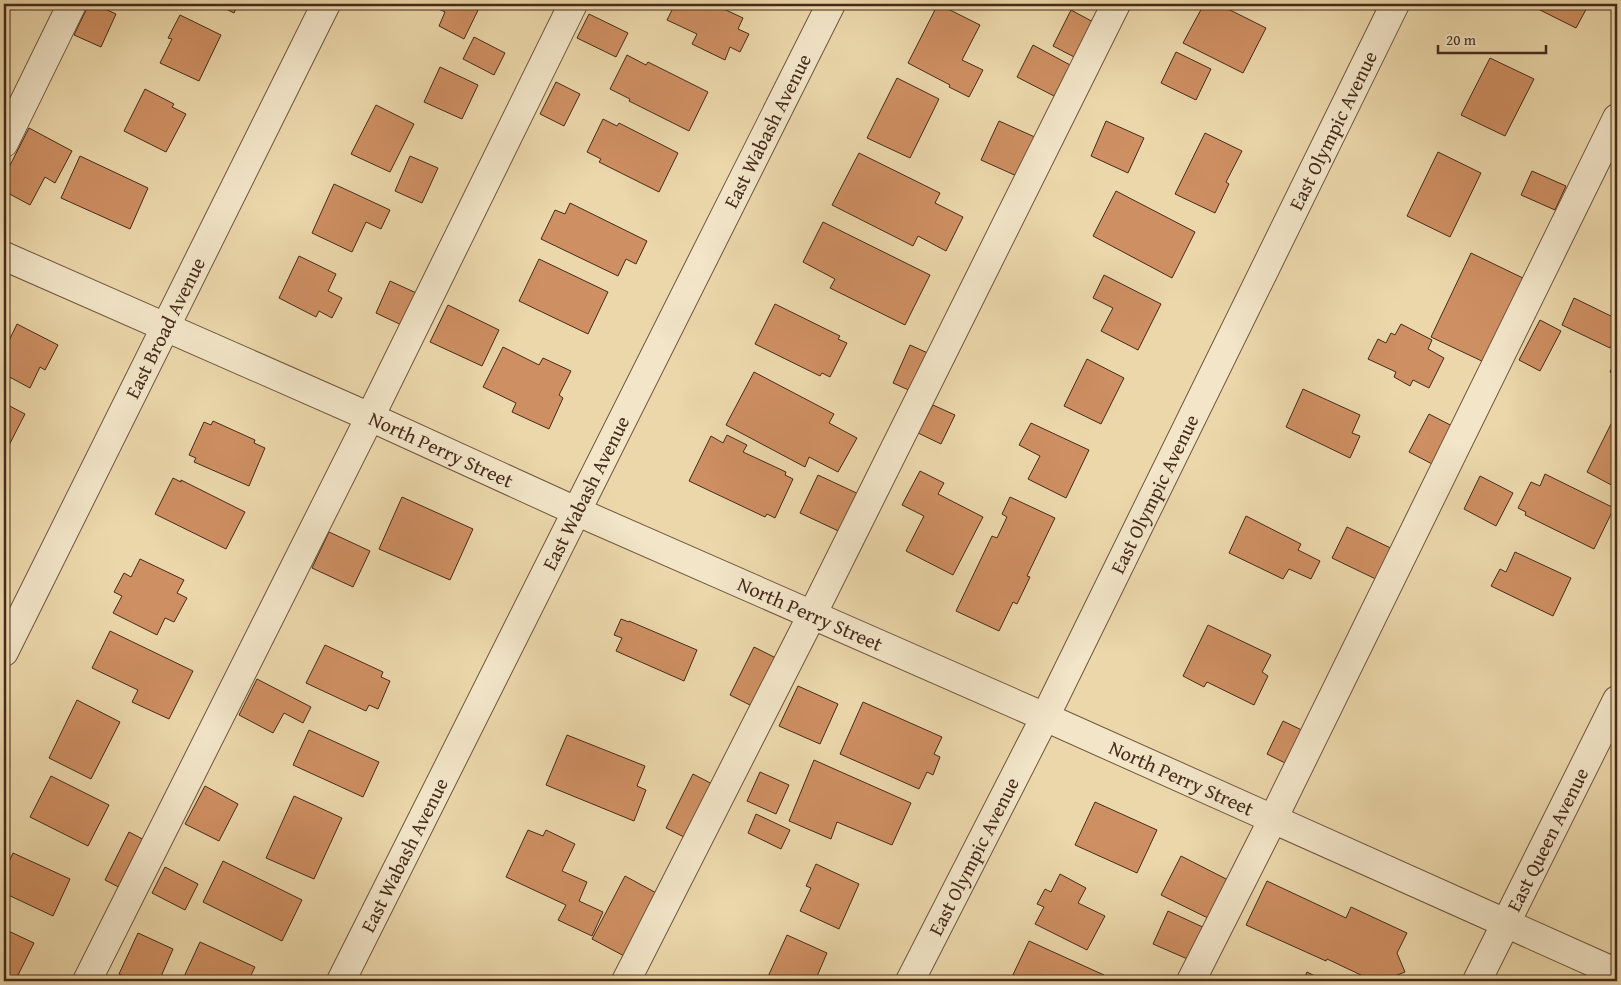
<svg xmlns="http://www.w3.org/2000/svg" width="1621" height="985" viewBox="0 0 1621 985" font-family="'Gentium Book Plus',serif">
  <style>
    .building { fill: #ce8f62; stroke: #462b1a }
    .lines { fill: none; stroke-linecap: round; stroke-linejoin: round }
    .minor-casing { stroke: #6f563e; stroke-width: 30 }
    .minor { stroke: #f2e5c8; stroke-width: 28 }
    .labels { text-anchor: middle; stroke-width: 4.5; stroke-linejoin: round; paint-order: stroke }
    .street-label { font-size: 20px; fill: #462b1a; stroke: #f2e5c8 }
  </style>
  <rect width="100%" height="100%" fill="#ebd7aa"/>
  <filter id="stains"><feTurbulence type="fractalNoise" baseFrequency=".004" numOctaves="4"/><feColorMatrix values="0 0 0 0 .2 0 0 0 0 .09 0 0 0 0 .02 0 0 0 .5 -.17"/></filter>
  <radialGradient id="worn" r=".72"><stop offset=".6" stop-color="#630" stop-opacity="0"/><stop offset="1" stop-color="#630" stop-opacity=".3"/></radialGradient>
  <g class="building">
    <polygon points="89,4 94,4 116,14 101,47 74,35"/>
    <polygon points="216,4 238,4 234,13"/>
    <polygon points="428,4 481,4 464,39 439,26 445,12"/>
    <polygon points="675,4 713,4 743,18 738,29 749,34 740,52 730,47 725,60 692,44 697,34 667,20"/>
    <polygon points="938,4 980,25 962,60 983,70 969,97 949,87 950,85 908,63"/>
    <polygon points="1204,4 1218,4 1266,28 1243,73 1183,43"/>
    <polygon points="1528,4 1589,4 1576,28"/>
    <polygon points="1071,10 1097,24 1078,59 1053,46"/>
    <polygon points="589,14 628,33 616,57 577,38"/>
    <polygon points="180,15 221,35 199,81 160,63 172,39 168,38"/>
    <polygon points="474,37 505,53 494,75 463,59"/>
    <polygon points="1033,45 1072,66 1056,97 1017,77"/>
    <polygon points="1176,52 1211,69 1196,100 1161,83"/>
    <polygon points="627,55 646,65 648,62 708,92 689,131 629,101 630,99 610,89"/>
    <polygon points="1490,58 1534,79 1505,136 1461,115"/>
    <polygon points="440,67 478,85 462,119 424,102"/>
    <polygon points="897,78 939,99 910,158 867,138"/>
    <polygon points="556,82 580,94 564,126 540,114"/>
    <polygon points="145,89 174,104 172,107 186,114 166,152 124,131"/>
    <polygon points="376,105 414,124 390,172 351,154"/>
    <polygon points="603,119 617,126 619,123 678,153 659,192 599,162 601,159 587,152"/>
    <polygon points="999,121 1037,138 1019,177 981,160"/>
    <polygon points="1106,121 1144,138 1128,173 1091,156"/>
    <polygon points="29,128 72,151 55,183 45,177 30,205 4,191 4,177"/>
    <polygon points="1205,133 1242,151 1226,182 1229,184 1215,213 1175,194"/>
    <polygon points="1438,152 1481,173 1450,237 1407,216"/>
    <polygon points="859,153 940,193 935,203 963,217 946,251 918,236 913,246 832,205"/>
    <polygon points="80,156 148,188 130,229 61,198"/>
    <polygon points="410,156 438,168 422,203 395,191"/>
    <polygon points="1532,171 1566,186 1555,210 1521,195"/>
    <polygon points="334,184 390,210 381,229 366,222 352,252 312,233"/>
    <polygon points="1116,191 1195,232 1172,278 1093,236"/>
    <polygon points="570,203 647,241 636,264 626,259 618,276 541,239 555,210 565,214"/>
    <polygon points="823,222 930,275 905,325 830,288 835,279 803,262"/>
    <polygon points="1471,253 1525,279 1486,363 1431,337"/>
    <polygon points="299,256 336,274 328,291 342,298 332,318 319,311 316,317 279,298"/>
    <polygon points="539,259 608,292 588,334 519,301"/>
    <polygon points="1104,275 1161,304 1138,350 1101,331 1113,308 1093,298"/>
    <polygon points="390,281 423,296 408,328 376,313"/>
    <polygon points="1574,298 1617,319 1617,334 1610,348 1562,325"/>
    <polygon points="775,304 840,336 838,339 847,343 830,377 822,373 820,376 755,344"/>
    <polygon points="448,305 499,330 482,366 430,342"/>
    <polygon points="1540,320 1561,331 1540,371 1519,360"/>
    <polygon points="17,324 58,345 45,370 40,367 30,388 4,374 4,351"/>
    <polygon points="1401,324 1432,340 1428,349 1444,358 1429,388 1413,380 1410,386 1394,377 1396,372 1368,359 1378,339 1386,343 1391,333 1395,335"/>
    <polygon points="910,345 930,354 913,392 893,383"/>
    <polygon points="503,347 539,365 543,358 571,371 559,395 563,398 549,429 512,412 516,403 483,387"/>
    <polygon points="1617,357 1617,376 1610,372"/>
    <polygon points="1087,359 1124,378 1101,424 1064,406"/>
    <polygon points="754,372 834,414 829,423 857,438 838,472 809,457 805,467 726,425"/>
    <polygon points="1303,389 1360,415 1352,433 1360,436 1350,458 1286,427"/>
    <polygon points="4,403 25,414 4,455"/>
    <polygon points="933,405 955,415 941,444 918,433"/>
    <polygon points="1429,414 1460,430 1440,468 1409,452"/>
    <polygon points="1615,416 1617,417 1617,488 1587,472"/>
    <polygon points="213,421 255,440 254,443 265,448 249,486 194,462 196,458 189,455 204,422 211,425"/>
    <polygon points="1031,423 1089,450 1066,498 1028,479 1040,456 1019,445"/>
    <polygon points="727,435 747,445 743,452 786,472 785,475 793,479 775,518 767,514 765,517 689,481 711,436 723,443"/>
    <polygon points="920,471 944,483 938,494 983,517 953,575 906,551 924,516 902,505"/>
    <polygon points="1545,474 1614,508 1594,549 1525,515 1526,512 1518,508 1531,482 1540,486"/>
    <polygon points="818,475 865,497 847,535 800,513"/>
    <polygon points="1480,476 1513,493 1496,526 1464,509"/>
    <polygon points="173,478 181,482 181,480 245,512 226,549 155,514"/>
    <polygon points="402,497 473,529 450,580 379,549"/>
    <polygon points="1010,497 1055,518 1027,576 1030,577 1017,604 1013,602 999,631 956,611 992,536 997,538 1007,517 1002,514"/>
    <polygon points="1246,516 1301,544 1298,550 1320,561 1311,579 1289,569 1283,579 1229,553"/>
    <polygon points="1347,527 1399,552 1384,583 1332,558"/>
    <polygon points="329,532 370,551 353,587 312,568"/>
    <polygon points="1515,552 1571,578 1553,616 1491,586 1500,569 1506,572"/>
    <polygon points="140,559 184,580 177,593 187,598 174,622 165,618 157,635 113,613 122,596 114,592 124,573 131,577"/>
    <polygon points="621,619 629,622 629,621 697,650 684,681 616,651 622,638 614,635"/>
    <polygon points="1208,625 1271,655 1262,672 1268,676 1254,705 1207,682 1204,687 1183,676"/>
    <polygon points="110,631 193,671 169,719 132,702 138,690 92,668"/>
    <polygon points="325,645 383,672 381,677 390,681 378,709 369,705 366,711 306,683"/>
    <polygon points="754,647 782,661 758,709 730,695"/>
    <polygon points="257,679 311,707 303,723 284,713 273,733 239,715"/>
    <polygon points="798,686 838,704 820,744 779,726"/>
    <polygon points="77,700 120,722 91,779 49,758"/>
    <polygon points="863,702 942,737 934,754 940,757 933,775 927,772 919,789 840,754"/>
    <polygon points="1283,721 1312,735 1295,768 1267,754"/>
    <polygon points="309,730 379,762 363,797 293,765"/>
    <polygon points="567,735 645,766 637,786 646,790 634,821 546,785"/>
    <polygon points="814,760 911,803 892,845 837,822 831,839 789,821"/>
    <polygon points="760,772 789,785 776,814 747,801"/>
    <polygon points="693,774 720,788 692,841 666,828"/>
    <polygon points="51,776 109,805 88,846 30,817"/>
    <polygon points="205,786 238,804 219,841 185,824"/>
    <polygon points="294,796 342,818 314,879 266,858"/>
    <polygon points="1095,802 1157,830 1137,873 1075,845"/>
    <polygon points="756,814 790,830 781,849 748,833"/>
    <polygon points="528,830 543,836 546,830 575,844 562,871 587,882 579,901 603,912 592,936 558,920 566,905 506,877"/>
    <polygon points="129,832 154,845 130,893 105,880"/>
    <polygon points="13,853 70,879 53,916 4,893 4,872"/>
    <polygon points="1181,856 1234,883 1216,922 1161,895"/>
    <polygon points="223,861 302,900 282,941 203,902"/>
    <polygon points="816,864 859,884 839,929 800,911 811,888 806,886"/>
    <polygon points="165,867 198,884 185,910 152,893"/>
    <polygon points="1060,874 1086,888 1078,903 1105,916 1087,950 1035,924 1044,907 1037,904 1045,889 1051,892"/>
    <polygon points="625,876 660,895 628,958 592,939"/>
    <polygon points="1267,881 1346,918 1351,907 1407,933 1397,953 1405,972 1382,981 1363,981 1361,975 1327,959 1326,961 1246,925"/>
    <polygon points="1168,911 1207,929 1192,961 1153,944"/>
    <polygon points="4,929 34,943 15,981 4,981"/>
    <polygon points="138,933 173,949 159,981 134,981 119,974"/>
    <polygon points="787,935 827,953 815,981 766,981"/>
    <polygon points="1029,941 1104,975 1101,981 1010,981"/>
    <polygon points="200,942 255,967 248,981 182,981"/>
    <polygon points="1307,972 1325,981 1303,981"/>
  </g>
  <g class="lines">
    <g class="minor-casing">
      <g id="minor">
        <polyline points="4,143 72,4"/>
        <path id="s1" d="M 4,256 L 370,417 L 578,512 L 1045,717 L 1617,973"/>
        <path id="s2" d="M 4,652 L 326,4"/>
        <polyline points="87,981 370,417 573,4"/>
        <path id="s3" d="M 341,981 L 831,4"/>
        <polyline points="626,981 812,615 1116,4"/>
        <path id="s4" d="M 910,981 L 1045,717 L 1395,4"/>
        <polyline points="1191,981 1273,819 1617,118"/>
        <path id="s5" d="M 1477,981 L 1617,700"/>
      </g>
    </g>
    <use href="#minor" class="minor"/>
  </g>
  <g class="labels">
    <g class="street-label">
      <text dy="7" stroke="none"><textPath href="#s4" startOffset="950">East Olympic Avenue</textPath></text>
      <text dy="7" stroke="none"><textPath href="#s3" startOffset="951">East Wabash Avenue</textPath></text>
      <text dy="7" stroke="none"><textPath href="#s2" startOffset="362">East Broad Avenue</textPath></text>
      <text dy="7" stroke="none"><textPath href="#s1" startOffset="478">North Perry Street</textPath></text>
      <text dy="7" stroke="none"><textPath href="#s3" startOffset="546">East Wabash Avenue</textPath></text>
      <text dy="7" stroke="none"><textPath href="#s4" startOffset="545">East Olympic Avenue</textPath></text>
      <text dy="7" stroke="none"><textPath href="#s1" startOffset="882">North Perry Street</textPath></text>
      <text dy="7" stroke="none"><textPath href="#s1" startOffset="1288">North Perry Street</textPath></text>
      <text dy="7" stroke="none"><textPath href="#s5" startOffset="158">East Queen Avenue</textPath></text>
      <text dy="7" stroke="none"><textPath href="#s3" startOffset="141">East Wabash Avenue</textPath></text>
      <text dy="7" stroke="none"><textPath href="#s4" startOffset="140">East Olympic Avenue</textPath></text>
    </g>
  </g>
  <rect width="1621" height="985" fill="none" stroke="#ebd7aa" stroke-width="20"/>
  <rect x="5" y="5" width="1611" height="975" fill="none" stroke="#462b1a" stroke-width="2.5"/>
  <rect x="10" y="10" width="1601" height="965" fill="none" stroke="#462b1a"/>
  <path d="M1438 45v8h108v-8" fill="none" stroke="#462b1a" stroke-width="2.5"/>
  <text x="1446" y="45" font-size="15" fill="#462b1a" stroke="#f2e5c8" stroke-width="4" paint-order="stroke">20 m</text>
  <rect width="100%" height="100%" filter="url(#stains)"/>
  <rect width="100%" height="100%" fill="url(#worn)"/>
</svg>
